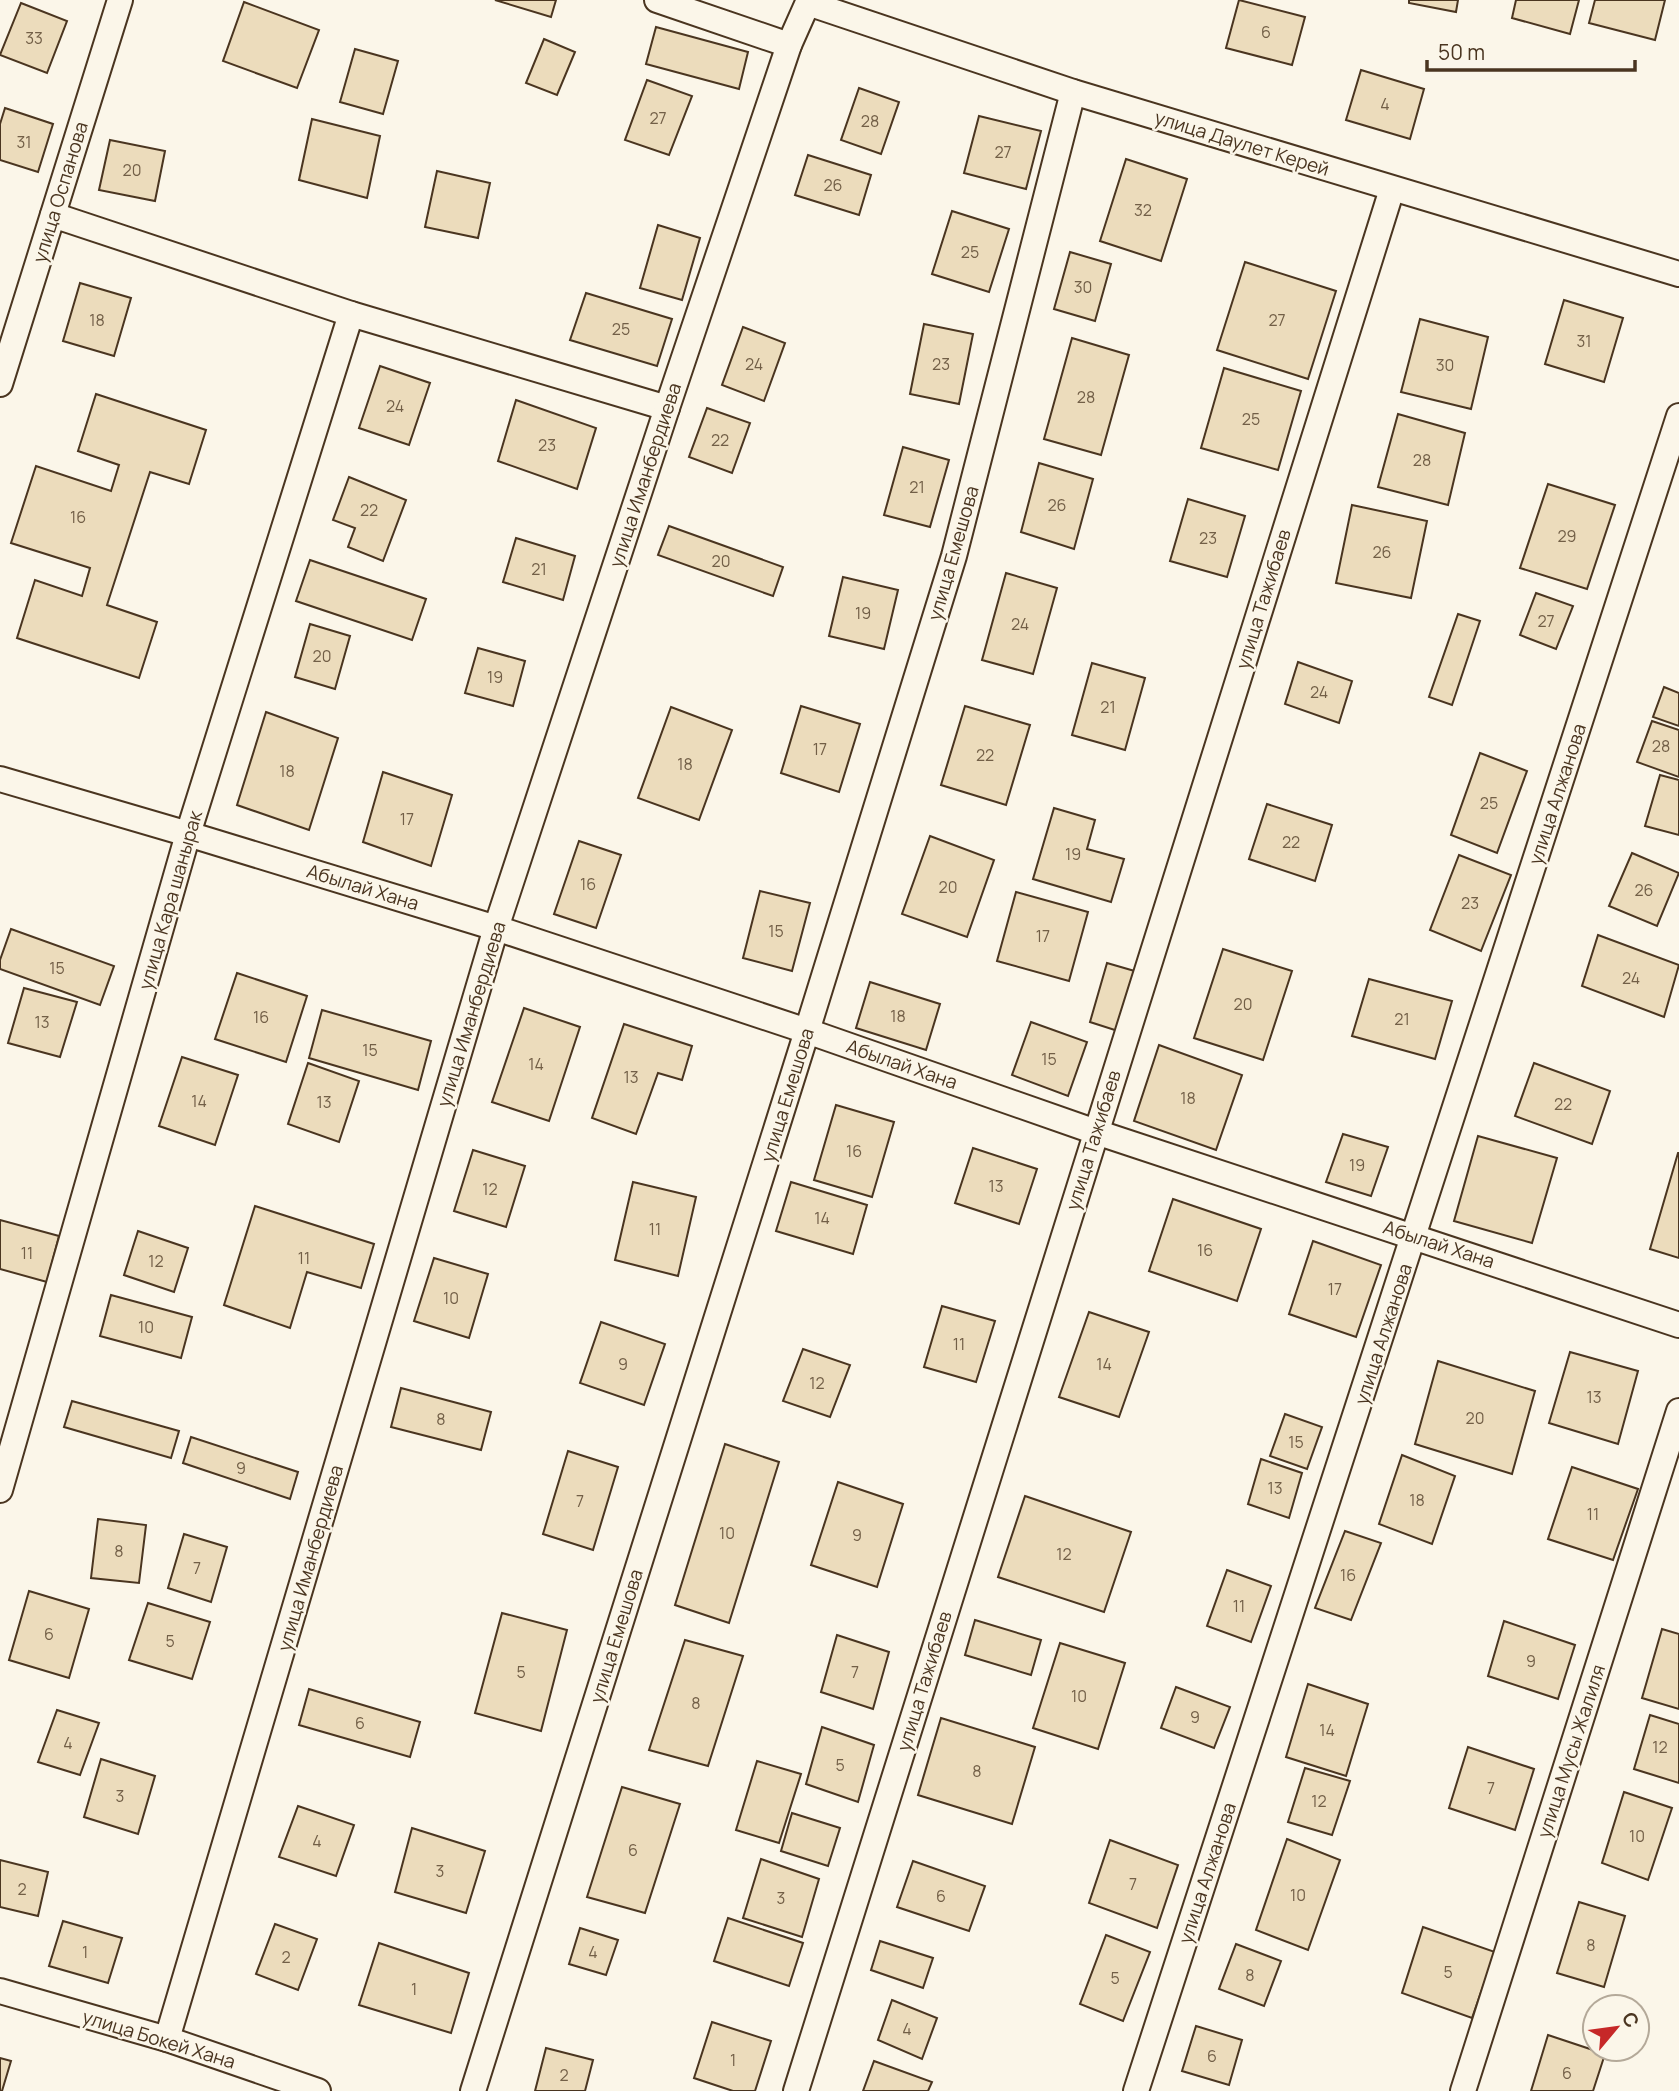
<svg xmlns="http://www.w3.org/2000/svg" width="1679" height="2091" viewBox="0 0 1679 2091" font-family="Manrope,sans-serif">
  <style>
    .building { fill: #ecdcbc; stroke: #4a3520; stroke-width: 2 }
    .lines { fill: none; stroke-linecap: round; stroke-linejoin: round }
    .street-casing { stroke: #4a3520; stroke-width: 28 }
    .street { stroke: #fbf6e9; stroke-width: 24 }
    .labels { text-anchor: middle; stroke-width: 5; stroke-linejoin: round; paint-order: stroke }
    .number-label { font-size: 16px; fill: #725f47 }
    .street-label { font-size: 19px; fill: #4a3520; stroke: #fbf6e9 }
  </style>
  <rect width="100%" height="100%" fill="#fbf6e9"/>
  <g class="building">
    <polygon points="495,0 556,0 551,17"/>
    <polygon points="1239,0 1305,17 1292,65 1226,48"/>
    <polygon points="1409,0 1458,0 1456,12 1409,3"/>
    <polygon points="1516,0 1579,0 1570,34 1512,18"/>
    <polygon points="1595,0 1665,0 1655,40 1589,23"/>
    <polygon points="244,2 319,30 297,88 223,61"/>
    <polygon points="21,3 67,21 47,73 0,55"/>
    <polygon points="656,27 748,52 739,89 646,64"/>
    <polygon points="544,39 575,52 557,95 526,83"/>
    <polygon points="355,49 398,61 383,114 340,102"/>
    <polygon points="1361,70 1424,89 1410,139 1346,120"/>
    <polygon points="647,80 692,96 669,155 625,140"/>
    <polygon points="859,88 899,102 881,154 841,140"/>
    <polygon points="5,108 53,124 38,172 0,160 0,124"/>
    <polygon points="979,116 1041,131 1026,189 964,173"/>
    <polygon points="312,119 380,136 367,198 299,180"/>
    <polygon points="110,140 165,151 155,201 99,190"/>
    <polygon points="808,155 871,175 859,215 795,195"/>
    <polygon points="1126,159 1187,179 1161,261 1100,241"/>
    <polygon points="437,171 490,183 478,238 425,227"/>
    <polygon points="952,211 1009,229 989,292 932,274"/>
    <polygon points="658,225 700,238 682,300 640,288"/>
    <polygon points="1070,252 1111,264 1095,321 1054,309"/>
    <polygon points="1245,262 1336,291 1308,379 1217,350"/>
    <polygon points="80,283 131,298 114,356 63,341"/>
    <polygon points="586,293 672,319 657,366 570,340"/>
    <polygon points="1564,300 1623,318 1604,382 1545,364"/>
    <polygon points="1420,319 1488,337 1471,409 1401,392"/>
    <polygon points="924,324 973,334 959,404 910,394"/>
    <polygon points="743,327 785,343 764,401 722,385"/>
    <polygon points="1072,338 1129,355 1101,455 1044,439"/>
    <polygon points="380,366 430,383 409,445 359,428"/>
    <polygon points="1224,368 1301,391 1278,470 1201,448"/>
    <polygon points="96,394 206,430 189,484 150,472 107,605 157,622 139,678 17,638 35,580 82,596 90,568 11,543 36,466 111,491 119,465 78,451"/>
    <polygon points="516,400 596,428 577,489 498,461"/>
    <polygon points="707,408 750,423 732,473 689,457"/>
    <polygon points="1398,414 1465,433 1448,505 1378,487"/>
    <polygon points="903,447 949,460 930,527 884,515"/>
    <polygon points="1039,463 1093,479 1074,549 1021,532"/>
    <polygon points="349,477 406,500 383,561 348,547 355,528 333,520"/>
    <polygon points="1548,484 1615,505 1587,589 1520,568"/>
    <polygon points="1188,499 1245,516 1227,577 1170,561"/>
    <polygon points="1352,505 1427,521 1411,598 1336,583"/>
    <polygon points="669,526 783,567 773,596 658,555"/>
    <polygon points="516,538 575,556 563,600 503,582"/>
    <polygon points="310,560 426,599 412,640 296,601"/>
    <polygon points="1006,573 1057,588 1033,674 982,660"/>
    <polygon points="843,577 898,590 884,649 829,636"/>
    <polygon points="1536,593 1573,606 1556,649 1520,635"/>
    <polygon points="1458,614 1480,621 1452,705 1429,697"/>
    <polygon points="310,624 350,636 335,689 295,677"/>
    <polygon points="478,648 525,661 513,706 465,693"/>
    <polygon points="1298,662 1352,681 1339,723 1285,704"/>
    <polygon points="1092,663 1145,678 1125,750 1072,735"/>
    <polygon points="1664,687 1679,693 1679,726 1653,717"/>
    <polygon points="801,706 860,724 839,792 781,773"/>
    <polygon points="965,706 1030,725 1006,805 941,785"/>
    <polygon points="671,707 732,730 699,820 638,798"/>
    <polygon points="266,712 338,738 309,830 237,805"/>
    <polygon points="1652,721 1679,730 1679,777 1637,762"/>
    <polygon points="1480,753 1527,771 1497,853 1451,835"/>
    <polygon points="383,772 452,795 431,866 363,842"/>
    <polygon points="1660,775 1679,780 1679,835 1645,826"/>
    <polygon points="1267,804 1332,825 1315,881 1249,859"/>
    <polygon points="1054,808 1095,820 1087,849 1124,859 1111,902 1033,879"/>
    <polygon points="930,836 994,860 967,937 902,914"/>
    <polygon points="579,841 621,855 596,928 554,914"/>
    <polygon points="1632,853 1679,873 1657,926 1609,906"/>
    <polygon points="1459,855 1511,875 1481,951 1430,930"/>
    <polygon points="760,891 810,903 792,971 743,958"/>
    <polygon points="1016,892 1088,912 1069,981 997,961"/>
    <polygon points="11,929 114,966 100,1005 0,969 0,960"/>
    <polygon points="1598,935 1679,965 1664,1017 1582,986"/>
    <polygon points="1223,949 1292,971 1263,1060 1194,1038"/>
    <polygon points="1107,963 1138,972 1121,1032 1090,1022"/>
    <polygon points="237,973 307,996 286,1062 215,1039"/>
    <polygon points="1369,979 1452,1001 1435,1059 1352,1036"/>
    <polygon points="870,982 940,1004 926,1050 856,1028"/>
    <polygon points="24,988 77,1002 60,1057 8,1043"/>
    <polygon points="524,1008 580,1027 549,1121 492,1102"/>
    <polygon points="322,1010 431,1041 418,1090 309,1058"/>
    <polygon points="1031,1022 1087,1042 1068,1096 1012,1075"/>
    <polygon points="624,1024 692,1046 682,1080 658,1073 636,1134 592,1118"/>
    <polygon points="1159,1045 1242,1075 1216,1150 1134,1121"/>
    <polygon points="182,1057 238,1075 215,1145 159,1126"/>
    <polygon points="308,1063 359,1081 339,1142 288,1124"/>
    <polygon points="1534,1063 1610,1091 1592,1144 1515,1116"/>
    <polygon points="836,1105 894,1122 872,1197 814,1180"/>
    <polygon points="1343,1134 1388,1147 1371,1196 1326,1182"/>
    <polygon points="1478,1136 1557,1158 1532,1243 1454,1221"/>
    <polygon points="973,1148 1037,1169 1019,1224 955,1203"/>
    <polygon points="473,1150 525,1166 506,1227 454,1211"/>
    <polygon points="1678,1153 1679,1153 1679,1258 1650,1249"/>
    <polygon points="633,1182 696,1197 678,1276 615,1260"/>
    <polygon points="791,1182 867,1205 853,1254 776,1231"/>
    <polygon points="1173,1199 1261,1229 1237,1301 1149,1271"/>
    <polygon points="255,1206 374,1244 361,1288 307,1272 290,1328 224,1305"/>
    <polygon points="0,1220 59,1236 47,1282 0,1269"/>
    <polygon points="138,1231 188,1248 174,1292 124,1275"/>
    <polygon points="1313,1241 1381,1265 1356,1337 1289,1314"/>
    <polygon points="434,1258 488,1274 469,1338 414,1321"/>
    <polygon points="111,1295 192,1317 181,1358 100,1336"/>
    <polygon points="942,1306 995,1321 976,1382 924,1367"/>
    <polygon points="1089,1312 1149,1332 1119,1417 1059,1397"/>
    <polygon points="601,1322 665,1344 644,1405 580,1383"/>
    <polygon points="803,1349 850,1365 830,1417 783,1401"/>
    <polygon points="1570,1352 1638,1371 1618,1444 1549,1423"/>
    <polygon points="1438,1361 1535,1391 1512,1474 1415,1444"/>
    <polygon points="401,1388 491,1412 481,1450 391,1427"/>
    <polygon points="72,1401 179,1431 171,1458 64,1427"/>
    <polygon points="1285,1414 1322,1427 1307,1469 1270,1456"/>
    <polygon points="191,1437 298,1472 290,1499 183,1463"/>
    <polygon points="725,1444 779,1462 729,1623 675,1605"/>
    <polygon points="568,1451 618,1467 593,1550 543,1534"/>
    <polygon points="1402,1455 1455,1476 1432,1544 1379,1524"/>
    <polygon points="1261,1459 1302,1473 1289,1518 1248,1504"/>
    <polygon points="1572,1467 1638,1489 1613,1560 1548,1539"/>
    <polygon points="838,1482 903,1504 877,1587 811,1565"/>
    <polygon points="1025,1496 1131,1532 1104,1612 998,1577"/>
    <polygon points="98,1519 146,1525 139,1583 91,1578"/>
    <polygon points="1345,1531 1381,1543 1351,1620 1315,1608"/>
    <polygon points="184,1534 227,1547 211,1602 168,1588"/>
    <polygon points="1227,1570 1271,1586 1251,1642 1207,1626"/>
    <polygon points="29,1591 89,1609 69,1678 9,1660"/>
    <polygon points="148,1603 210,1622 192,1679 129,1660"/>
    <polygon points="502,1613 567,1630 541,1731 475,1713"/>
    <polygon points="975,1620 1041,1640 1031,1675 965,1655"/>
    <polygon points="1504,1621 1575,1645 1558,1699 1488,1676"/>
    <polygon points="1662,1629 1679,1634 1679,1709 1642,1698"/>
    <polygon points="837,1635 889,1652 873,1709 821,1692"/>
    <polygon points="685,1640 743,1656 708,1766 649,1750"/>
    <polygon points="1060,1643 1125,1663 1098,1749 1033,1728"/>
    <polygon points="1308,1684 1368,1704 1346,1776 1286,1757"/>
    <polygon points="1176,1687 1230,1707 1214,1748 1161,1728"/>
    <polygon points="309,1689 420,1722 410,1757 299,1725"/>
    <polygon points="57,1710 99,1723 80,1775 38,1762"/>
    <polygon points="1650,1715 1679,1724 1679,1783 1634,1769"/>
    <polygon points="941,1718 1035,1747 1012,1824 918,1795"/>
    <polygon points="822,1727 874,1745 858,1802 806,1784"/>
    <polygon points="1468,1747 1534,1769 1515,1830 1449,1808"/>
    <polygon points="101,1759 155,1776 138,1834 84,1817"/>
    <polygon points="757,1761 801,1774 779,1843 736,1830"/>
    <polygon points="1305,1768 1350,1781 1332,1835 1288,1822"/>
    <polygon points="622,1787 680,1804 645,1913 587,1897"/>
    <polygon points="1624,1792 1672,1808 1648,1880 1602,1863"/>
    <polygon points="298,1806 354,1825 336,1876 279,1857"/>
    <polygon points="792,1813 840,1828 828,1866 781,1851"/>
    <polygon points="412,1828 485,1851 466,1913 395,1892"/>
    <polygon points="1287,1839 1340,1860 1308,1950 1256,1930"/>
    <polygon points="1110,1840 1178,1865 1157,1928 1089,1903"/>
    <polygon points="761,1859 819,1879 802,1937 743,1918"/>
    <polygon points="0,1860 48,1872 38,1916 0,1907"/>
    <polygon points="913,1861 985,1886 969,1931 897,1907"/>
    <polygon points="1579,1902 1625,1916 1604,1987 1557,1973"/>
    <polygon points="728,1918 803,1943 789,1986 714,1961"/>
    <polygon points="63,1921 122,1938 108,1983 49,1966"/>
    <polygon points="275,1924 317,1939 298,1990 256,1974"/>
    <polygon points="1423,1927 1495,1952 1472,2018 1402,1993"/>
    <polygon points="580,1928 618,1940 606,1975 569,1964"/>
    <polygon points="1106,1935 1150,1952 1123,2021 1080,2004"/>
    <polygon points="880,1941 933,1958 923,1988 871,1970"/>
    <polygon points="379,1943 469,1973 451,2033 359,2005"/>
    <polygon points="1236,1944 1281,1961 1264,2006 1219,1989"/>
    <polygon points="892,2000 937,2018 922,2059 878,2040"/>
    <polygon points="712,2022 771,2041 755,2091 733,2091 694,2078"/>
    <polygon points="1196,2026 1242,2040 1229,2085 1182,2071"/>
    <polygon points="1548,2035 1605,2054 1593,2091 1531,2091"/>
    <polygon points="546,2048 593,2060 585,2091 535,2091"/>
    <polygon points="0,2058 11,2061 2,2091 0,2091"/>
    <polygon points="874,2061 932,2082 928,2091 863,2091"/>
  </g>
  <g class="lines">
    <g class="street-casing">
      <g id="street">
        <polyline points="657,0 789,45"/>
        <polyline points="808,3 1073,92 1679,274"/>
        <polyline points="53,215 351,314 667,408"/>
        <polyline points="0,384 120,0"/>
        <polyline points="0,779 188,834 496,928 807,1031 1096,1132 1679,1325"/>
        <polyline points="0,1490 188,834 351,314"/>
        <polyline points="0,1991 167,2039 318,2091"/>
        <polyline points="167,2039 496,928 667,408 789,45 809,0"/>
        <polyline points="473,2091 807,1031 954,556 1073,92"/>
        <polyline points="796,2091 1392,189"/>
        <polyline points="1136,2091 1679,416"/>
        <polyline points="1463,2091 1679,1411"/>
      </g>
    </g>
    <use href="#street" class="street"/>
  </g>
  <g class="labels">
    <g class="number-label">
      <text x="1266" y="38">6</text>
      <text x="34" y="44">33</text>
      <text x="1385" y="110">4</text>
      <text x="658" y="124">27</text>
      <text x="870" y="127">28</text>
      <text x="24" y="148">31</text>
      <text x="1003" y="158">27</text>
      <text x="132" y="176">20</text>
      <text x="833" y="191">26</text>
      <text x="1143" y="216">32</text>
      <text x="970" y="258">25</text>
      <text x="1083" y="293">30</text>
      <text x="97" y="326">18</text>
      <text x="1277" y="326">27</text>
      <text x="621" y="335">25</text>
      <text x="1584" y="347">31</text>
      <text x="754" y="370">24</text>
      <text x="941" y="370">23</text>
      <text x="1445" y="371">30</text>
      <text x="1086" y="403">28</text>
      <text x="395" y="412">24</text>
      <text x="1251" y="425">25</text>
      <text x="720" y="446">22</text>
      <text x="547" y="451">23</text>
      <text x="1422" y="466">28</text>
      <text x="917" y="493">21</text>
      <text x="1057" y="511">26</text>
      <text x="369" y="516">22</text>
      <text x="78" y="523">16</text>
      <text x="1567" y="542">29</text>
      <text x="1208" y="544">23</text>
      <text x="1382" y="558">26</text>
      <text x="721" y="567">20</text>
      <text x="539" y="575">21</text>
      <text x="863" y="619">19</text>
      <text x="1546" y="627">27</text>
      <text x="1020" y="630">24</text>
      <text x="322" y="662">20</text>
      <text x="495" y="683">19</text>
      <text x="1319" y="698">24</text>
      <text x="1108" y="713">21</text>
      <text x="1661" y="752">28</text>
      <text x="820" y="755">17</text>
      <text x="985" y="761">22</text>
      <text x="685" y="770">18</text>
      <text x="287" y="777">18</text>
      <text x="1489" y="809">25</text>
      <text x="407" y="825">17</text>
      <text x="1291" y="848">22</text>
      <text x="1073" y="860">19</text>
      <text x="588" y="890">16</text>
      <text x="948" y="893">20</text>
      <text x="1644" y="896">26</text>
      <text x="1470" y="909">23</text>
      <text x="776" y="937">15</text>
      <text x="1043" y="942">17</text>
      <text x="57" y="974">15</text>
      <text x="1631" y="984">24</text>
      <text x="1243" y="1010">20</text>
      <text x="898" y="1022">18</text>
      <text x="261" y="1023">16</text>
      <text x="1402" y="1025">21</text>
      <text x="42" y="1028">13</text>
      <text x="370" y="1056">15</text>
      <text x="1049" y="1065">15</text>
      <text x="536" y="1070">14</text>
      <text x="631" y="1083">13</text>
      <text x="1188" y="1104">18</text>
      <text x="199" y="1107">14</text>
      <text x="324" y="1108">13</text>
      <text x="1563" y="1110">22</text>
      <text x="854" y="1157">16</text>
      <text x="1357" y="1171">19</text>
      <text x="996" y="1192">13</text>
      <text x="490" y="1195">12</text>
      <text x="822" y="1224">14</text>
      <text x="655" y="1235">11</text>
      <text x="1205" y="1256">16</text>
      <text x="27" y="1259">11</text>
      <text x="304" y="1264">11</text>
      <text x="156" y="1267">12</text>
      <text x="1335" y="1295">17</text>
      <text x="451" y="1304">10</text>
      <text x="146" y="1333">10</text>
      <text x="959" y="1350">11</text>
      <text x="623" y="1370">9</text>
      <text x="1104" y="1370">14</text>
      <text x="817" y="1389">12</text>
      <text x="1594" y="1403">13</text>
      <text x="1475" y="1424">20</text>
      <text x="441" y="1425">8</text>
      <text x="1296" y="1448">15</text>
      <text x="241" y="1474">9</text>
      <text x="1275" y="1494">13</text>
      <text x="1417" y="1506">18</text>
      <text x="580" y="1507">7</text>
      <text x="1593" y="1520">11</text>
      <text x="727" y="1539">10</text>
      <text x="857" y="1541">9</text>
      <text x="119" y="1557">8</text>
      <text x="1064" y="1560">12</text>
      <text x="197" y="1574">7</text>
      <text x="1348" y="1581">16</text>
      <text x="1239" y="1612">11</text>
      <text x="49" y="1640">6</text>
      <text x="170" y="1647">5</text>
      <text x="1531" y="1667">9</text>
      <text x="521" y="1678">5</text>
      <text x="855" y="1678">7</text>
      <text x="1079" y="1702">10</text>
      <text x="696" y="1709">8</text>
      <text x="1195" y="1723">9</text>
      <text x="360" y="1729">6</text>
      <text x="1327" y="1736">14</text>
      <text x="68" y="1749">4</text>
      <text x="1660" y="1753">12</text>
      <text x="840" y="1771">5</text>
      <text x="977" y="1777">8</text>
      <text x="1491" y="1794">7</text>
      <text x="120" y="1802">3</text>
      <text x="1319" y="1807">12</text>
      <text x="1637" y="1842">10</text>
      <text x="317" y="1847">4</text>
      <text x="633" y="1856">6</text>
      <text x="440" y="1877">3</text>
      <text x="1133" y="1890">7</text>
      <text x="22" y="1895">2</text>
      <text x="1298" y="1901">10</text>
      <text x="941" y="1902">6</text>
      <text x="781" y="1904">3</text>
      <text x="1591" y="1951">8</text>
      <text x="85" y="1958">1</text>
      <text x="593" y="1958">4</text>
      <text x="286" y="1963">2</text>
      <text x="1448" y="1978">5</text>
      <text x="1250" y="1981">8</text>
      <text x="1115" y="1984">5</text>
      <text x="414" y="1995">1</text>
      <text x="907" y="2035">4</text>
      <text x="1212" y="2062">6</text>
      <text x="733" y="2066">1</text>
      <text x="1567" y="2079">6</text>
      <text x="564" y="2081">2</text>
    </g>
    <g class="street-label">
      <text transform="translate(1242 143) rotate(17)" y="7">улица Даулет Керей</text>
      <text transform="translate(60 192) rotate(-73)" y="7">улица Оспанова</text>
      <text transform="translate(645 475) rotate(-72)" y="7">улица Иманбердиева</text>
      <text transform="translate(953 553) rotate(-74)" y="7">улица Емешова</text>
      <text transform="translate(1263 599) rotate(-73)" y="7">улица Тажибаев</text>
      <text transform="translate(1557 794) rotate(-72)" y="7">улица Алжанова</text>
      <text transform="translate(363 887) rotate(17)" y="7">Абылай Хана</text>
      <text transform="translate(170 900) rotate(-74)" y="7">улица Кара шанырак</text>
      <text transform="translate(471 1014) rotate(-73)" y="7">улица Иманбердиева</text>
      <text transform="translate(902 1064) rotate(19)" y="7">Абылай Хана</text>
      <text transform="translate(787 1095) rotate(-73)" y="7">улица Емешова</text>
      <text transform="translate(1093 1140) rotate(-73)" y="7">улица Тажибаев</text>
      <text transform="translate(1439 1244) rotate(18)" y="7">Абылай Хана</text>
      <text transform="translate(1383 1334) rotate(-72)" y="7">улица Алжанова</text>
      <text transform="translate(310 1558) rotate(-74)" y="7">улица Иманбердиева</text>
      <text transform="translate(616 1636) rotate(-73)" y="7">улица Емешова</text>
      <text transform="translate(924 1681) rotate(-73)" y="7">улица Тажибаев</text>
      <text transform="translate(1571 1751) rotate(-72)" y="7">улица Мусы Жалиля</text>
      <text transform="translate(1207 1873) rotate(-72)" y="7">улица Алжанова</text>
      <text transform="translate(159 2039) rotate(17)" y="7">улица Бокей Хана</text>
    </g>
  </g>
  <g transform="translate(1616 2028) rotate(61)"><circle r="33" fill="#fbf6e9" stroke="#b4a999" stroke-width="2"/>
  <path d="M0-5L12 26L0 18L-12 26Z" fill="#c62828"/>
  <text y="-10" font-size="19" font-weight="bold" text-anchor="middle" fill="#4a3520">С</text>
  </g>
  <path d="M1427 60v10h208v-10" fill="none" stroke="#4a3520" stroke-width="3.5"/>
  <text x="1438" y="60" font-size="21" fill="#4a3520" stroke="#fbf6e9" stroke-width="5" paint-order="stroke">50 m</text>
</svg>
